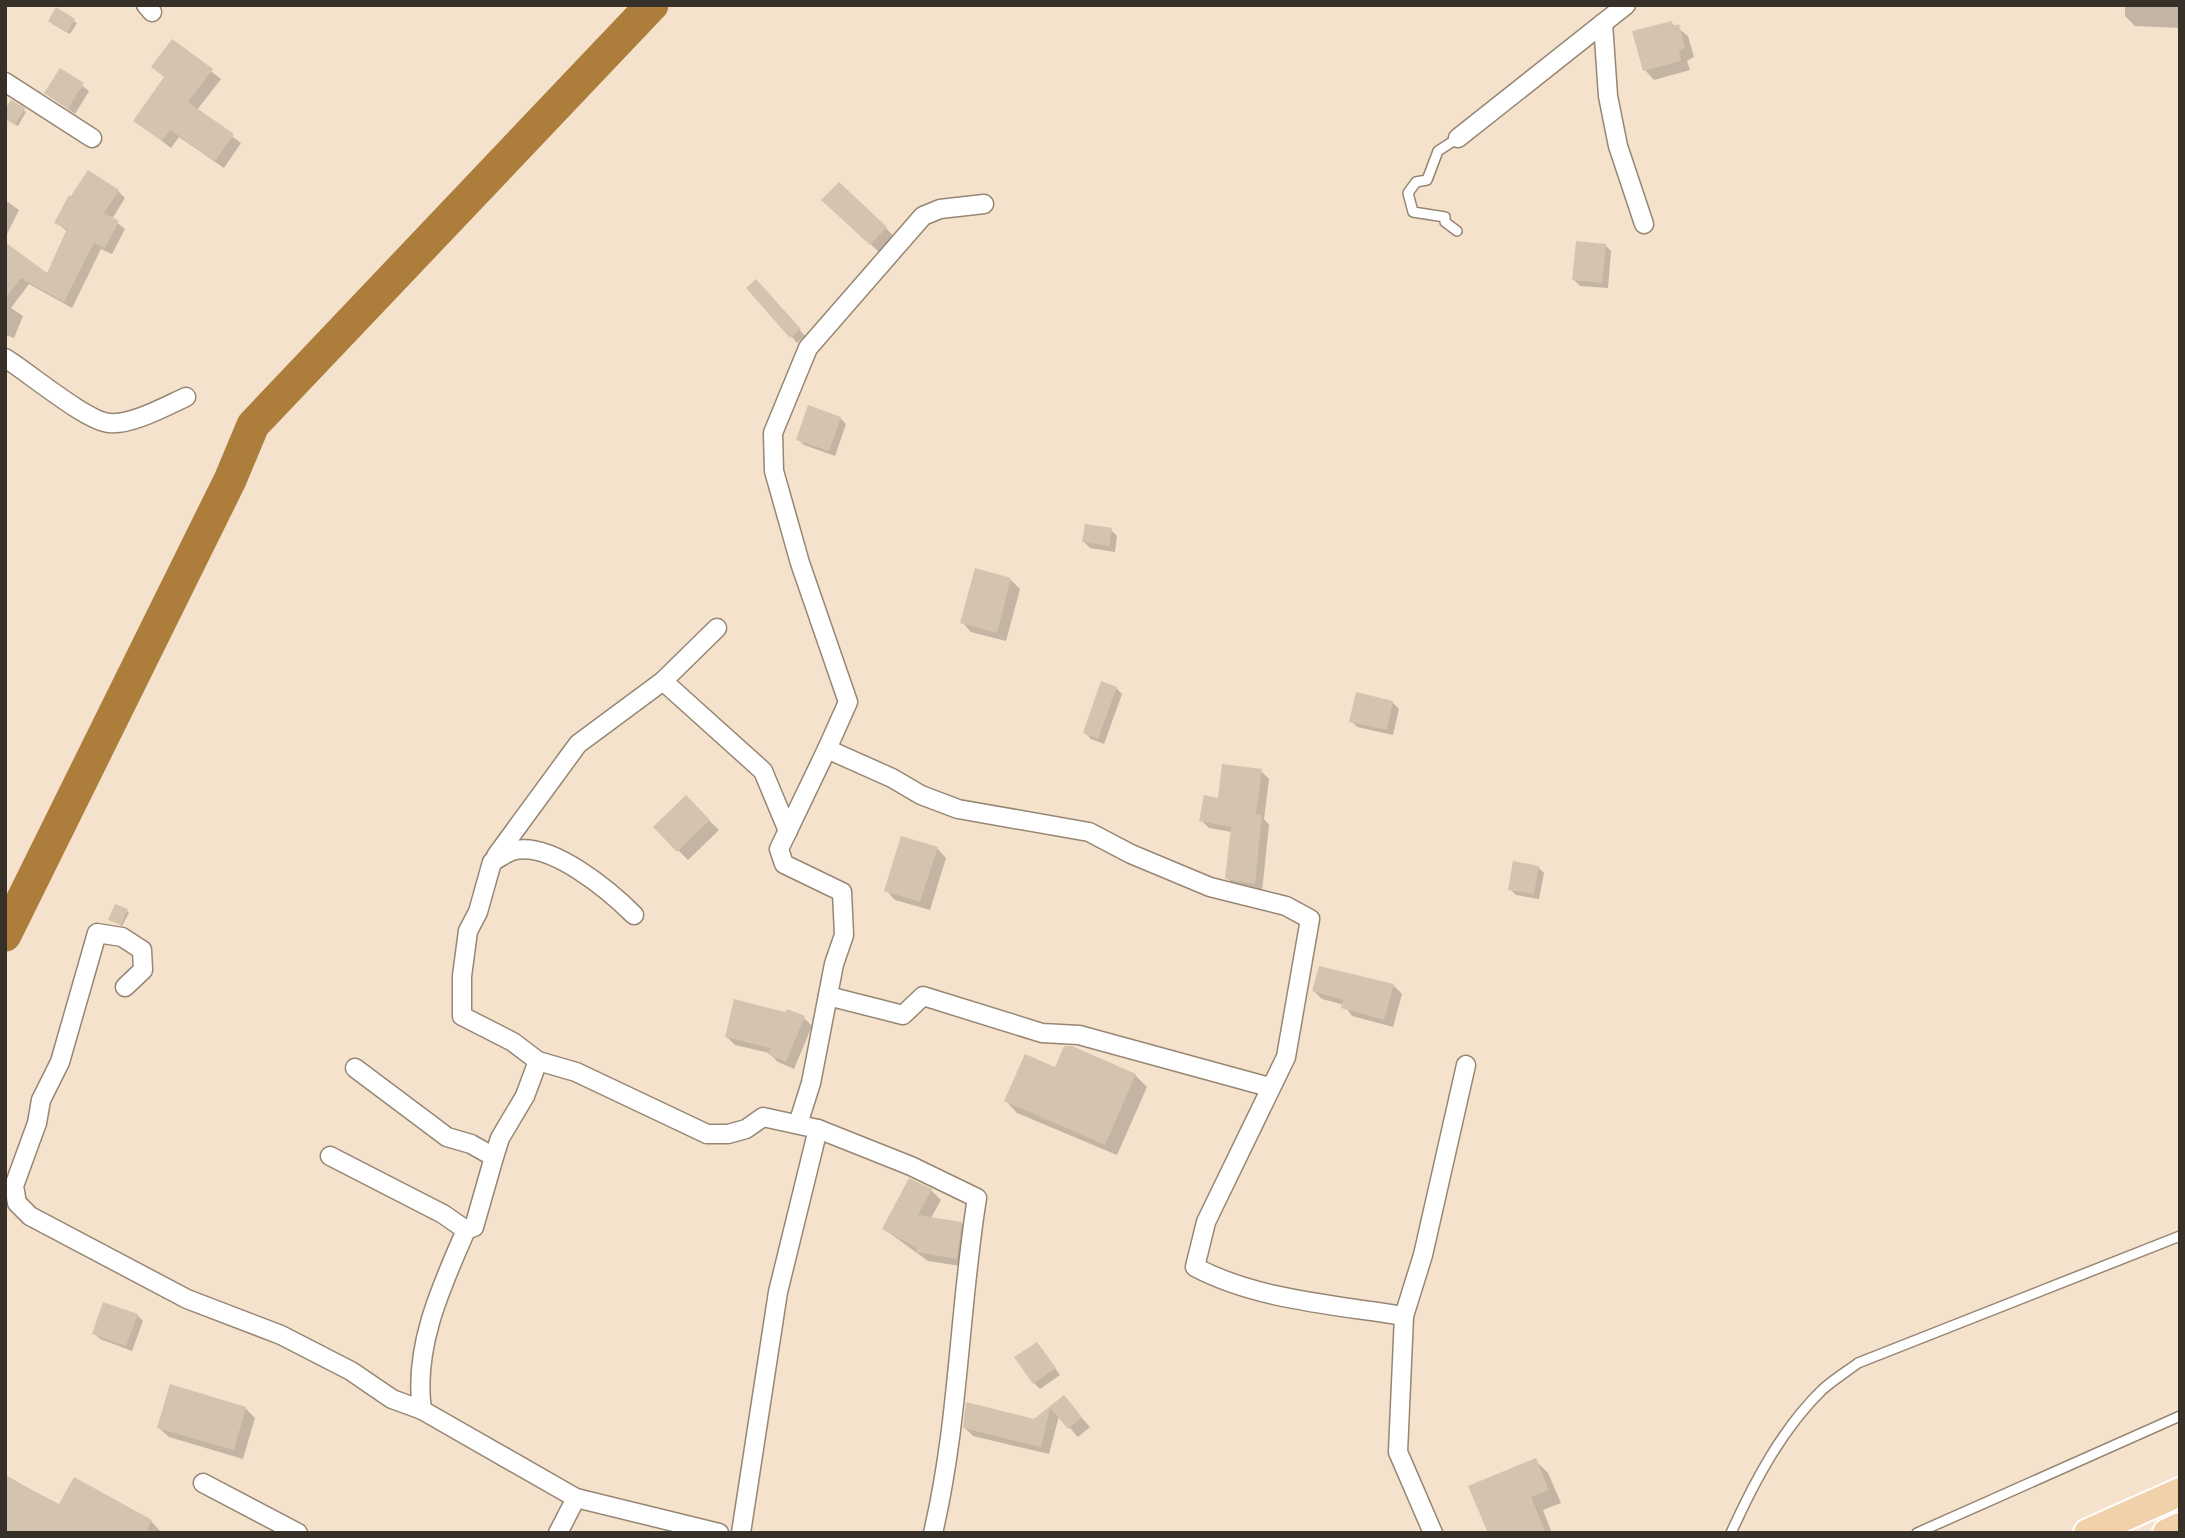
<svg xmlns="http://www.w3.org/2000/svg" width="2185" height="1538" viewBox="0 0 2185 1538" font-family="'Alegreya Sans',sans-serif">
  <style>
    .shadow { fill: #0003 }
    .lines { fill: none; stroke-linecap: round; stroke-linejoin: round }
    .river { stroke: #ad7d3b; stroke-width: 33 }
    .building { fill: #d4c3ae }
    .lane-casing { stroke: #978673; stroke-width: 12 }
    .street-casing { stroke: #978673; stroke-width: 21 }
    .primary-casing { stroke: #fff; stroke-width: 32 }
    .lane { stroke: #fff; stroke-width: 9 }
    .street { stroke: #fff; stroke-width: 18 }
    .primary { stroke: #f1d1a9; stroke-width: 28 }
  </style>
  <rect width="100%" height="100%" fill="#f4e2cc"/>
  <g class="shadow">
    <polygon points="2125,5 2180,5 2180,28 2135,26 2125,16"/>
    <polygon points="57,10 77,23 70,34 52,24"/>
    <polygon points="1671,23 1688,36 1694,57 1687,61 1690,70 1654,80 1645,70"/>
    <polygon points="172,41 221,79 197,110 241,143 224,168 179,137 171,148 135,120 166,78"/>
    <polygon points="61,70 89,91 75,114 46,93"/>
    <polygon points="24,110 26,112 18,126 5,118"/>
    <polygon points="118,191 125,198 112,219 125,229 112,254 101,249 72,308 29,284 11,308 23,316 14,338 5,335 5,267 47,276 68,232 56,222"/>
    <polygon points="5,200 19,210 5,238"/>
    <polygon points="833,209 886,228 895,238 880,253"/>
    <polygon points="1605,245 1611,251 1608,288 1580,286 1574,280"/>
    <polygon points="762,287 805,336 797,343 792,337"/>
    <polygon points="840,418 846,424 835,456 804,445 798,439"/>
    <polygon points="1111,530 1117,536 1115,552 1090,548 1084,542"/>
    <polygon points="1011,580 1020,589 1006,641 971,632 962,622"/>
    <polygon points="1116,688 1122,694 1104,744 1091,739 1085,733"/>
    <polygon points="1393,703 1399,709 1393,735 1357,727 1351,721"/>
    <polygon points="1261,771 1269,779 1264,819 1269,825 1262,891 1235,886 1227,878 1232,832 1209,828 1201,820 1220,800"/>
    <polygon points="686,798 719,830 688,860 655,827"/>
    <polygon points="937,848 946,858 930,910 895,900 886,890"/>
    <polygon points="1538,867 1544,873 1539,899 1516,895 1510,889"/>
    <polygon points="127,911 129,913 122,926 110,919"/>
    <polygon points="1394,986 1402,994 1393,1027 1352,1016 1344,1005 1322,999 1313,990"/>
    <polygon points="804,1018 812,1026 794,1069 778,1062 769,1053 735,1045 727,1037"/>
    <polygon points="1055,1070 1135,1075 1147,1087 1117,1155 1017,1113 1006,1101"/>
    <polygon points="931,1190 941,1200 931,1218 961,1223 971,1233 967,1267 928,1261 884,1229"/>
    <polygon points="137,1315 143,1321 132,1351 100,1339 94,1333"/>
    <polygon points="1042,1350 1060,1375 1040,1389 1034,1383"/>
    <polygon points="1063,1397 1090,1427 1078,1437 1059,1416 1049,1454 973,1436 964,1427 1034,1421"/>
    <polygon points="245,1408 255,1418 243,1459 169,1437 159,1428"/>
    <polygon points="1535,1460 1548,1473 1561,1503 1543,1510 1552,1533 1490,1533"/>
    <polygon points="5,1475 60,1506 151,1521 162,1533 5,1533"/>
  </g>
  <g class="lines">
    <polyline class="river" points="5,935 230,480 253,425 652,5"/>
  </g>
  <g class="building">
    <polygon points="56,7 75,19 67,33 48,21"/>
    <polygon points="1672,21 1673,26 1679,24 1685,47 1679,51 1681,61 1643,71 1632,31"/>
    <polygon points="172,39 213,69 188,102 234,134 215,161 170,130 162,141 133,121 164,77 151,67"/>
    <polygon points="60,68 84,83 68,109 44,93"/>
    <polygon points="11,100 25,108 15,125 5,119 5,109"/>
    <polygon points="88,170 119,190 104,213 119,221 105,248 94,243 64,302 21,278 5,299 5,242 47,273 67,229 54,223 69,195 71,196"/>
    <polygon points="839,182 887,227 870,245 821,200"/>
    <polygon points="1576,241 1606,244 1602,283 1572,280"/>
    <polygon points="756,279 801,329 790,338 746,288"/>
    <polygon points="808,405 841,417 829,451 796,440"/>
    <polygon points="1085,524 1112,528 1109,546 1082,542"/>
    <polygon points="975,568 1011,578 997,633 960,623"/>
    <polygon points="1101,681 1117,687 1098,739 1083,733"/>
    <polygon points="1356,692 1393,701 1387,730 1349,722"/>
    <polygon points="1222,764 1262,769 1256,814 1262,815 1255,884 1225,879 1231,827 1199,821 1204,795 1218,798"/>
    <polygon points="686,795 710,820 677,852 653,827"/>
    <polygon points="901,836 938,847 920,902 884,891"/>
    <polygon points="1513,861 1539,866 1534,894 1508,890"/>
    <polygon points="115,904 128,909 121,925 108,920"/>
    <polygon points="1319,966 1394,984 1384,1020 1341,1008 1343,1000 1312,991"/>
    <polygon points="734,999 785,1012 787,1009 805,1016 786,1062 768,1054 770,1048 725,1037"/>
    <polygon points="1064,1046 1072,1046 1136,1074 1105,1145 1004,1101 1025,1054 1055,1067"/>
    <polygon points="909,1178 932,1189 918,1215 962,1222 957,1259 916,1252 917,1248 882,1229"/>
    <polygon points="103,1302 138,1314 126,1346 92,1334"/>
    <polygon points="1037,1342 1056,1368 1033,1384 1014,1357"/>
    <polygon points="170,1384 246,1407 234,1450 157,1428"/>
    <polygon points="1064,1395 1082,1417 1068,1429 1050,1408 1041,1447 963,1428 966,1402 1034,1419"/>
    <polygon points="1536,1458 1549,1490 1531,1497 1546,1533 1488,1533 1468,1486"/>
    <polygon points="5,1476 59,1504 74,1477 152,1520 146,1533 5,1533"/>
  </g>
  <g class="lines">
    <g class="lane-casing">
      <g id="lane">
        <polyline points="1457,231 1445,222 1445,217 1413,212 1408,193 1416,182 1427,180 1438,151 1458,138"/>
        <path d="M 1731,1533 C 1754,1482 1782,1429 1822,1390 C 1833,1380 1846,1372 1858,1363 L 2180,1236"/>
        <polyline points="1917,1533 2180,1416"/>
      </g>
    </g>
    <g class="street-casing">
      <g id="street">
        <polyline points="146,5 152,12"/>
        <polyline points="1603,23 1608,96 1618,146 1644,224"/>
        <polyline points="5,82 92,138"/>
        <polyline points="1458,138 1626,5"/>
        <path d="M 5,358 C 28,372 87,422 110,423 C 132,425 166,406 186,397"/>
        <polyline points="663,681 763,771 788,831"/>
        <polyline points="827,749 848,702 800,563 774,471 773,433 808,348 923,216 940,209 984,204"/>
        <polyline points="496,856 578,744 663,681 717,628"/>
        <path d="M 125,987 L 143,970 L 142,950 L 122,937 L 97,933 L 60,1062 L 41,1100 L 37,1123 L 14,1186 L 17,1203 L 30,1216 L 187,1299 L 281,1335 L 351,1371 L 392,1399 L 422,1410 C 413,1348 441,1287 466,1230 L 443,1214 L 330,1156"/>
        <polyline points="828,996 903,1015 923,996 1042,1033 1079,1035 1269,1087"/>
        <polyline points="538,1061 576,1072 707,1134 728,1134 746,1129 763,1117 818,1129 778,1292 741,1533"/>
        <polyline points="355,1068 447,1137 471,1144 494,1157 474,1227 466,1230"/>
        <path d="M 798,1124 L 811,1083 L 834,964 L 844,935 L 842,892 L 784,864 L 779,849 L 827,749 L 892,778 L 921,795 L 958,809 L 1089,832 L 1131,854 L 1210,887 L 1286,906 L 1310,919 L 1286,1057 L 1206,1222 L 1195,1267 C 1257,1300 1336,1305 1404,1316 L 1398,1452 L 1433,1533"/>
        <path d="M 818,1129 L 911,1166 L 977,1198 C 959,1309 959,1423 933,1533"/>
        <path d="M 494,1157 L 500,1138 L 525,1096 L 538,1061 L 513,1042 L 462,1016 L 462,976 L 468,931 L 478,912 L 492,862 C 500,858 507,851 516,850 C 553,843 610,891 634,915"/>
        <polyline points="1404,1316 1423,1255 1466,1065"/>
        <polyline points="422,1410 576,1498 719,1533"/>
        <polyline points="203,1483 298,1533"/>
        <polyline points="558,1533 576,1498"/>
      </g>
    </g>
    <g class="primary-casing">
      <g id="primary">
        <polyline points="2088,1533 2180,1492"/>
        <polyline points="2167,1533 2180,1527"/>
      </g>
    </g>
    <use href="#lane" class="lane"/>
    <use href="#street" class="street"/>
    <use href="#primary" class="primary"/>
  </g>
  <rect width="2185" height="1538" fill="none" stroke="#373028" stroke-width="14"/>
</svg>
